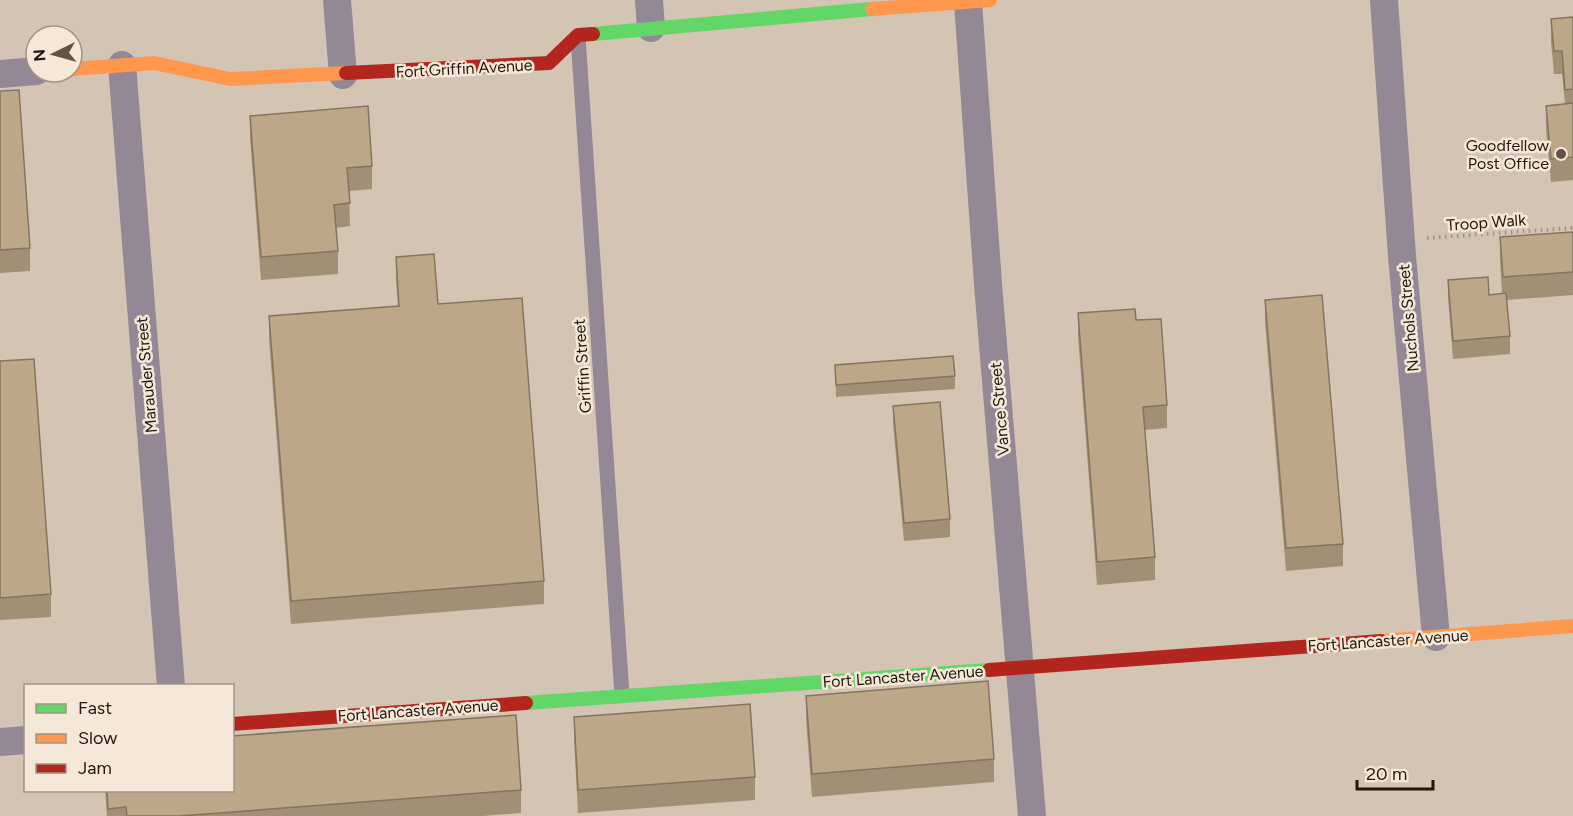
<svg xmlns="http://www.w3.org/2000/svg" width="1573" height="816" viewBox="0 0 1573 816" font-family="Figtree,sans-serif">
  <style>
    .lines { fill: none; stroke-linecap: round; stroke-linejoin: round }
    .path { stroke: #9c9093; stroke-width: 4; stroke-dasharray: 1.5 4.5; stroke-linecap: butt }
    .lane { stroke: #948897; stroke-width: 15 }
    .street { stroke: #948897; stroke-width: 28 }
    .fast { stroke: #63d668; stroke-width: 14 }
    .slow { stroke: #ff974d; stroke-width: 14 }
    .jam { stroke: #b3261e; stroke-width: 14 }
    .wall { fill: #a29076 }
    .building { fill: #bca789; stroke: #847560; stroke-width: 1.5 }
    .poi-dot { fill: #5f5446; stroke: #f6e8d8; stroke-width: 2 }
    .labels { text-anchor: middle; stroke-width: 5; stroke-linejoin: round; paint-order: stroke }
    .street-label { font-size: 16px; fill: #21170c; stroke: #f6e8d8 }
    .poi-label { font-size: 16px; fill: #21170c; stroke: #f6e8d8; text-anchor: end }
  </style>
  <rect width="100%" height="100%" fill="#d3c4b3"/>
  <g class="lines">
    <polyline class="path" points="1427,238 1573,228"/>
    <polyline class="lane" points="578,37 622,695"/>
    <g class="street">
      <polyline points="337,0 343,75"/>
      <polyline points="649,0 651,28"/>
      <polyline points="1384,0 1402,256 1436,637"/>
      <polyline points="968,2 988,284 1032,816"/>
      <polyline points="122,65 171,686"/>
      <polyline points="0,74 36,71"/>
      <polyline points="0,742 26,740"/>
    </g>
    <g class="fast">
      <polyline points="593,34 872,9"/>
      <polyline points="526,703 989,670"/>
    </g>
    <g class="slow">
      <polyline points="872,9 990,0"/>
      <polyline points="72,69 154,63 230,79 346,73"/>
      <polyline points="1381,641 1573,626"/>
    </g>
    <g class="jam">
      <polyline points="346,73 549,63 578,35 593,34"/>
      <polyline points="989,670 1381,641"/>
      <polyline points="232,724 526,703"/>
    </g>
  </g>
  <g class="wall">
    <polygon points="1573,17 1573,180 1551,182 1546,129 1546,106 1565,104 1562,74 1554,74 1551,42 1551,19"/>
    <polygon points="0,91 30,248 30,271 0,273"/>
    <polygon points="250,116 372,166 372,189 349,191 350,226 336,228 338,251 338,274 261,280 250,138"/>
    <polygon points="1573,232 1573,295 1506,300 1510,336 1510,354 1453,359 1448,298 1448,280 1489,295 1502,294 1500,260 1500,237"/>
    <polygon points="396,257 438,304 544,581 544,604 291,624 269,339 269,316 398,306 396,280"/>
    <polygon points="1265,300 1343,544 1343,566 1286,571 1265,323"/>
    <polygon points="1078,313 1136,320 1167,405 1167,428 1145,430 1155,557 1155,580 1097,585 1078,336"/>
    <polygon points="0,361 51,594 51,617 0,620"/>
    <polygon points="835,365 955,376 955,389 836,397"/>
    <polygon points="893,406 950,519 950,537 904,541 893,424"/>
    <polygon points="806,696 994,759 994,782 812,797 806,719"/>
    <polygon points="574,717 755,777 755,800 578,813 574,739"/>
    <polygon points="105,790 521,790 521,813 483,816 107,816"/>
  </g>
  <g class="building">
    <polygon points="1573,17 1573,89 1565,90 1562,51 1554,51 1551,19"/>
    <polygon points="19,90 30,248 0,250 0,91"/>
    <polygon points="1573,103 1573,157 1551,159 1546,106"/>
    <polygon points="368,106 372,166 347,168 350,203 334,205 338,251 261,257 250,116"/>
    <polygon points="1573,232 1573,272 1503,277 1500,237"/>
    <polygon points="434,254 438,304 522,298 544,581 291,601 269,316 399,306 396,257"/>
    <polygon points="1488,277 1489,295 1506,293 1510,336 1453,341 1448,280"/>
    <polygon points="1322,295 1343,544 1286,548 1265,300"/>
    <polygon points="1135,309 1136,320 1161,319 1167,405 1143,407 1155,557 1097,562 1078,313"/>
    <polygon points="953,356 955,376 836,385 835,365"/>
    <polygon points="34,359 51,594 0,598 0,361"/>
    <polygon points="940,402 950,519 904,523 893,406"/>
    <polygon points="988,681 994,759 812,774 806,696"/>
    <polygon points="750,704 755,777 578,790 574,717"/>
    <polygon points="516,715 521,790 179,816 127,816 126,807 108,809 107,790 232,790 232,736"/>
  </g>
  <circle class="poi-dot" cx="1561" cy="154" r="6"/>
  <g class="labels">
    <g class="street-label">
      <text transform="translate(464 68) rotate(-3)" y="6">Fort Griffin Avenue</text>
      <text transform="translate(1486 222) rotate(-4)" y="6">Troop Walk</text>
      <text transform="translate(1408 318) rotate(-95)" y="6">Nuchols Street</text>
      <text transform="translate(582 366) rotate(-94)" y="6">Griffin Street</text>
      <text transform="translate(146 375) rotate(-95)" y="6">Marauder Street</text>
      <text transform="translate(999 409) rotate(-95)" y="6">Vance Street</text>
      <text transform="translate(1388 640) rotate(-4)" y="6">Fort Lancaster Avenue</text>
      <text transform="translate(903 676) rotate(-4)" y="6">Fort Lancaster Avenue</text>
      <text transform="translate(418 710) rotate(-4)" y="6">Fort Lancaster Avenue</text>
    </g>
    <g class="poi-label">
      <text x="1549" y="151">Goodfellow<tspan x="1549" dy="18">Post Office</tspan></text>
    </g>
  </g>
  <rect x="24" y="684" width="210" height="108" fill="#f6e8d8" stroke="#a19486" stroke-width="1.5"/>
  <rect x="36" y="704" width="30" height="9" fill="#63d668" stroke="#a19486" stroke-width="1.5"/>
  <text x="78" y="714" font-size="18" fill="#21170c">Fast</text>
  <rect x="36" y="734" width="30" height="9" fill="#ff974d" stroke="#a19486" stroke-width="1.5"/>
  <text x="78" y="744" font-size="18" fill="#21170c">Slow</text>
  <rect x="36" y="764" width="30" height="9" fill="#b3261e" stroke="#a19486" stroke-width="1.5"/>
  <text x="78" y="774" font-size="18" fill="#21170c">Jam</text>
  <g transform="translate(54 54) rotate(265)"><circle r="28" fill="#f6e8d8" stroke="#a19486" stroke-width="1.5"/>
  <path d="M0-4.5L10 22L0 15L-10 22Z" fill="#5f5446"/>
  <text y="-9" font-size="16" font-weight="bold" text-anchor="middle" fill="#21170c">N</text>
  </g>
  <path d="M1357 780v9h76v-9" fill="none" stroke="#21170c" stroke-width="3"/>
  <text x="1366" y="780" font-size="18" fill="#21170c" stroke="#f6e8d8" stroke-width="4.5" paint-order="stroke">20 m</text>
</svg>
